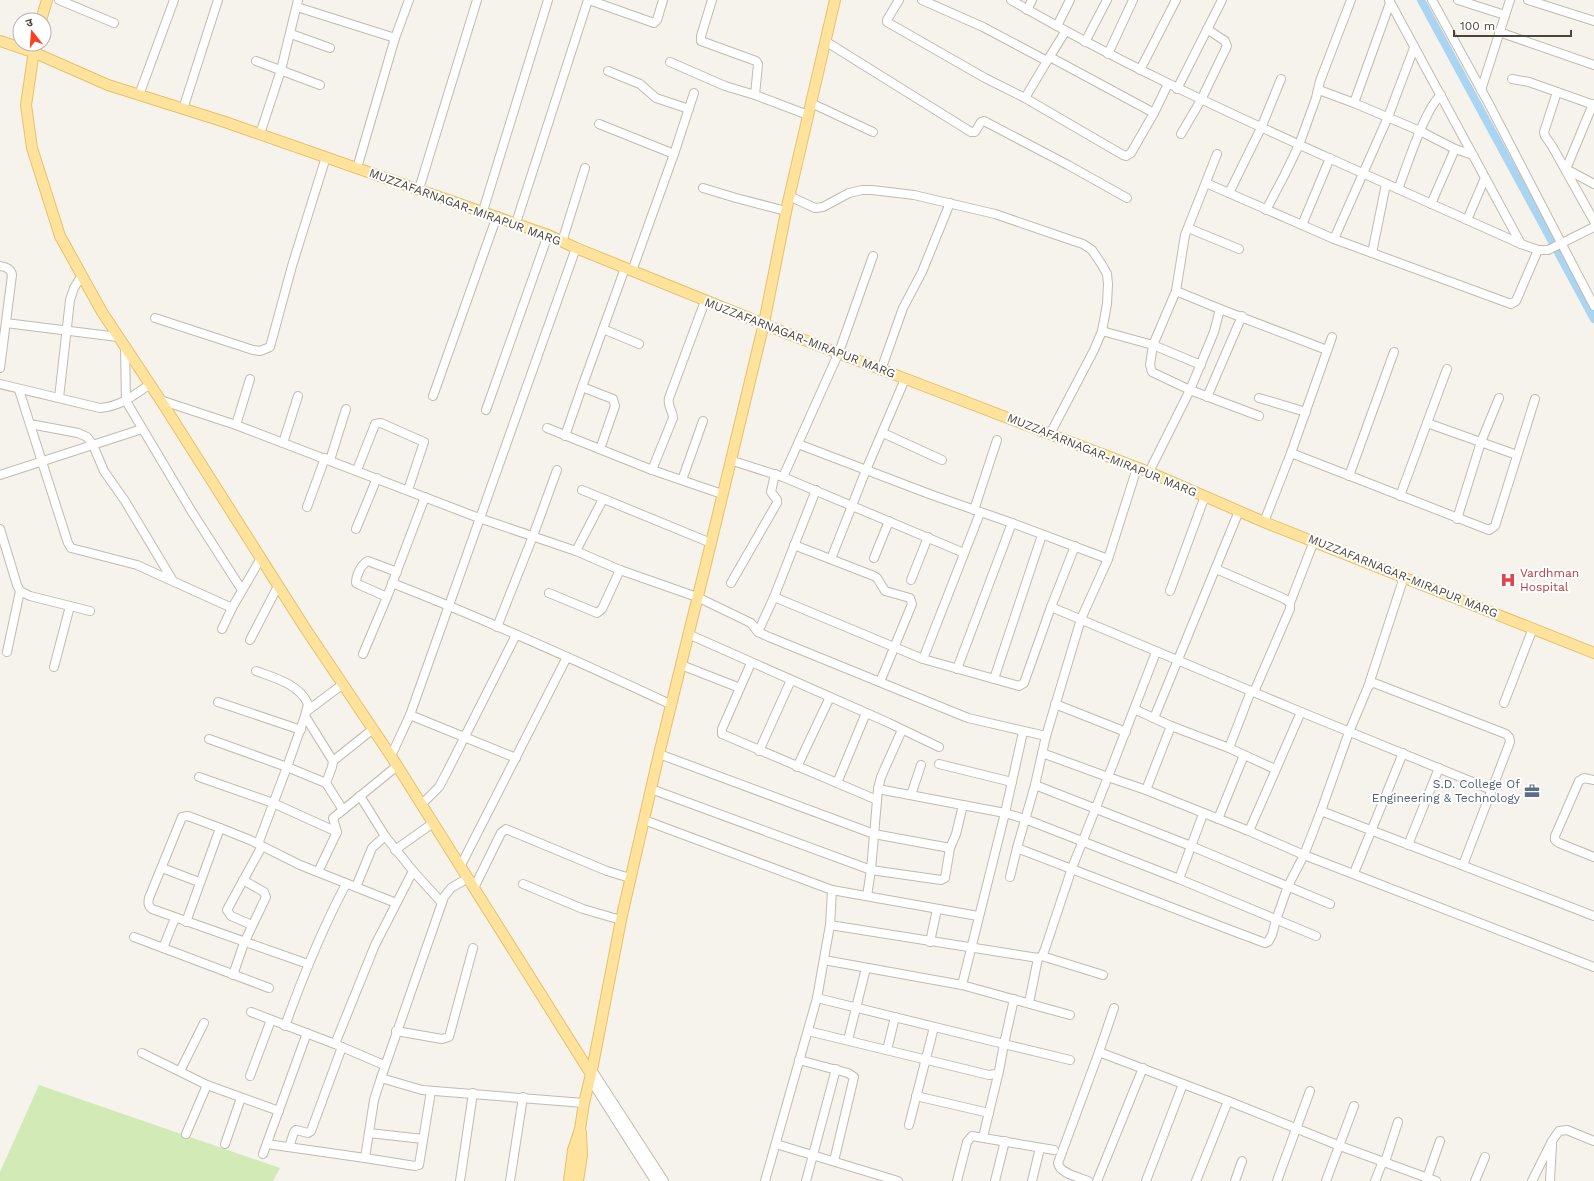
<svg xmlns="http://www.w3.org/2000/svg" width="1594" height="1181" viewBox="0 0 1594 1181" font-family="'Work Sans','Noto Sans Devanagari',sans-serif">
  <style>
    .green { fill: #d2eab5 }
    .lines { fill: none; stroke-linecap: round; stroke-linejoin: round }
    .canal { stroke: #a9d4f2; stroke-width: 8 }
    .minor-casing { stroke: #c2bbae; stroke-width: 10 }
    .major-casing { stroke: #e6c16a; stroke-width: 12 }
    .minor { stroke: #fff; stroke-width: 8 }
    .major { stroke: #ffe39c; stroke-width: 10 }
    .labels { text-anchor: middle; stroke-width: 4; stroke-linejoin: round; paint-order: stroke }
    .street-label { font-size: 12px; fill: #4b4439; stroke: #fff }
    .health-label { font-size: 12px; fill: #be3a42; stroke: #fff; text-anchor: start }
    .service-label { font-size: 12px; fill: #4e5e75; stroke: #fff; text-anchor: end }
  </style>
  <rect width="100%" height="100%" fill="#f6f3ec"/>
  <polygon class="green" points="39,1085 280,1168 273,1181 0,1181 0,1172"/>
  <g class="lines">
    <polyline class="canal" points="1421,0 1594,319"/>
    <g class="minor-casing">
      <g id="minor">
        <polyline points="59,0 114,23"/>
        <polyline points="589,0 654,23 657,20 663,0"/>
        <polyline points="712,0 701,36 701,41 756,61 758,64 755,95 808,115"/>
        <polyline points="899,0 887,20 887,22 985,78 1025,98"/>
        <polyline points="922,0 983,27 1047,61 1065,32"/>
        <path d="M 1011,0 C 1114,60 1222,110 1331,159 C 1394,187 1457,216 1521,244 L 1538,250 L 1548,250 L 1594,227"/>
        <polyline points="1389,0 1521,244"/>
        <polyline points="1432,0 1489,104 1594,306"/>
        <polyline points="1458,0 1505,15"/>
        <polyline points="1528,0 1594,21"/>
        <polyline points="297,7 395,38"/>
        <polyline points="1027,10 1032,0"/>
        <polyline points="1057,26 1070,0"/>
        <polyline points="1499,32 1594,65"/>
        <polyline points="291,34 330,48"/>
        <polyline points="825,41 971,132 975,132 981,122 984,121 1068,165 1127,198"/>
        <polyline points="1085,42 1107,0"/>
        <polyline points="1108,54 1133,0"/>
        <polyline points="1050,57 1154,113 1168,84"/>
        <polyline points="256,61 320,85"/>
        <polyline points="1047,61 1025,98 1123,155 1126,156 1131,153 1154,113"/>
        <polyline points="670,62 725,86 755,95"/>
        <polyline points="1140,70 1176,0"/>
        <polyline points="608,71 640,84 656,98 689,109"/>
        <polyline points="1512,79 1529,82 1594,105"/>
        <polyline points="1177,89 1222,0"/>
        <polyline points="1319,90 1354,103 1390,3"/>
        <polyline points="1481,90 1510,0"/>
        <polyline points="1557,92 1544,132 1545,136 1552,146 1594,221"/>
        <polyline points="139,95 174,0"/>
        <polyline points="811,103 873,132"/>
        <polyline points="1354,103 1420,131 1455,149 1473,155"/>
        <polyline points="1593,104 1566,169 1594,184"/>
        <polyline points="183,109 218,0"/>
        <polyline points="599,124 674,154"/>
        <polyline points="260,134 281,70 298,0"/>
        <polyline points="1181,134 1201,100 1227,46 1225,41 1207,29"/>
        <polyline points="1217,154 1185,235 1176,291 1153,345 1150,365 1152,372 1190,390 1214,332 1220,309"/>
        <polyline points="357,168 395,38 409,0"/>
        <polyline points="1206,183 1302,225 1330,158"/>
        <polyline points="703,188 736,198 786,211"/>
        <polyline points="419,189 477,0"/>
        <path d="M 1398,189 C 1407,167 1424,110 1441,95"/>
        <polyline points="1229,193 1261,128 1281,79"/>
        <polyline points="789,196 815,208 823,207 849,193 862,190 872,190 914,195 995,214 1068,239 1083,244 1092,250 1102,265 1107,274 1108,284 1107,304 1102,331 1094,350 1050,434"/>
        <polyline points="1431,204 1455,149"/>
        <polyline points="1266,210 1284,176 1299,145 1316,98 1320,81 1351,0"/>
        <polyline points="483,211 548,0"/>
        <polyline points="1467,220 1485,178"/>
        <polyline points="516,223 588,0"/>
        <polyline points="1302,225 1334,239 1511,304 1516,301 1538,250"/>
        <polyline points="1188,228 1239,249"/>
        <polyline points="1334,239 1388,117 1414,48"/>
        <polyline points="562,242 585,168"/>
        <polyline points="1372,253 1386,184"/>
        <path d="M 0,266 C 5,267 11,268 12,275 L 0,368"/>
        <polyline points="632,271 674,154 694,93"/>
        <polyline points="1176,291 1220,309 1327,350"/>
        <path d="M 705,301 L 669,398 C 667,406 673,411 673,418 L 652,470 L 722,494"/>
        <polyline points="155,318 253,350 260,351 270,347 292,266 326,157"/>
        <polyline points="6,323 118,337"/>
        <polyline points="603,329 639,344"/>
        <polyline points="1102,331 1153,345 1201,365"/>
        <polyline points="125,346 126,401 192,512 242,590"/>
        <polyline points="881,370 903,308 922,272 950,203"/>
        <path d="M 0,384 L 100,408 C 121,406 133,396 150,384"/>
        <polyline points="582,387 625,268"/>
        <polyline points="19,390 68,543 71,548 137,565 232,608 261,558"/>
        <polyline points="433,396 497,216"/>
        <polyline points="1207,397 1242,316"/>
        <polyline points="59,398 70,300 74,288 82,275"/>
        <polyline points="1259,398 1306,412"/>
        <polyline points="160,400 236,425 479,518 576,551 620,570 697,597 751,623 758,632 769,637 968,718 1046,736"/>
        <polyline points="486,410 548,235"/>
        <polyline points="1427,423 1517,455"/>
        <polyline points="30,424 78,433 87,437 93,445 104,471 125,501 173,581"/>
        <polyline points="236,425 250,379"/>
        <polyline points="547,428 652,470"/>
        <polyline points="883,433 942,460"/>
        <polyline points="565,436 582,387 613,399 615,406 600,449"/>
        <polyline points="283,443 298,396"/>
        <polyline points="798,444 932,495 1012,523 1108,559 1137,468"/>
        <polyline points="1291,453 1489,530 1495,526 1535,399"/>
        <polyline points="330,460 346,409"/>
        <polyline points="730,460 783,477 964,553"/>
        <polyline points="357,470 374,427 375,424 381,423 424,442 408,490"/>
        <polyline points="1149,472 1190,390 1259,416"/>
        <polyline points="0,475 142,429"/>
        <polyline points="1349,476 1394,352"/>
        <polyline points="783,477 839,352 873,256"/>
        <polyline points="682,480 703,421"/>
        <polyline points="582,490 711,543"/>
        <polyline points="1400,496 1447,369"/>
        <polyline points="307,507 325,458"/>
        <polyline points="974,510 997,440"/>
        <polyline points="1457,519 1481,442 1499,398"/>
        <polyline points="1264,522 1291,453 1332,337"/>
        <polyline points="0,529 17,585 20,591 30,596 90,611"/>
        <polyline points="356,529 377,478"/>
        <polyline points="794,545 874,576 877,578 885,591 910,598 912,604 880,682"/>
        <polyline points="576,551 603,499"/>
        <polyline points="874,558 889,521"/>
        <polyline points="831,559 866,470 905,379"/>
        <polyline points="1108,559 1081,619 1046,736 1035,785 1017,848 1233,931 1265,943 1268,942 1272,935 1276,920 1288,886 1304,855 1321,811 1349,732 1368,687 1371,684 1374,683 1506,734 1509,737 1510,742 1463,865"/>
        <polyline points="1216,569 1285,599 1290,603 1290,609 1254,692"/>
        <polyline points="911,580 928,537"/>
        <path d="M 392,583 C 487,620 580,662 672,705"/>
        <polyline points="731,583 777,503 777,500 771,492 775,474"/>
        <polyline points="1170,591 1205,496"/>
        <polyline points="549,593 597,613 602,609 620,570"/>
        <path d="M 387,597 L 360,585 L 356,583 C 356,576 361,564 368,561 L 397,572"/>
        <polyline points="774,597 923,659 1019,686 1024,683 1051,607 1075,546"/>
        <polyline points="1290,603 1314,541"/>
        <polyline points="1051,607 1301,712 1492,790"/>
        <polyline points="497,627 533,536 557,470"/>
        <polyline points="222,629 232,608"/>
        <polyline points="758,632 774,597 816,490"/>
        <polyline points="688,634 889,723 939,747"/>
        <polyline points="250,640 278,586"/>
        <polyline points="7,652 20,591"/>
        <polyline points="363,654 387,597 425,497"/>
        <polyline points="923,659 980,513"/>
        <polyline points="751,663 722,729 722,734 877,800"/>
        <polyline points="681,665 740,688"/>
        <polyline points="54,667 70,606"/>
        <polyline points="957,669 1012,523"/>
        <path d="M 256,671 C 275,678 299,684 308,704 L 305,716 L 333,761 L 332,767 L 326,783 L 343,810 L 333,818 L 337,832 L 318,872"/>
        <polyline points="994,679 1042,535"/>
        <polyline points="1368,687 1404,577"/>
        <polyline points="218,702 301,730"/>
        <polyline points="1504,703 1533,628"/>
        <polyline points="1055,704 1126,732"/>
        <polyline points="1134,709 1171,726 1229,748 1275,769"/>
        <polyline points="307,711 343,684"/>
        <polyline points="305,716 287,767 326,783"/>
        <polyline points="1154,718 1239,511"/>
        <polyline points="209,739 287,767 258,844"/>
        <polyline points="1229,748 1251,691"/>
        <polyline points="759,751 791,680"/>
        <polyline points="1042,753 1108,777 1156,652"/>
        <polyline points="659,754 874,834 950,848"/>
        <polyline points="391,756 410,715"/>
        <polyline points="516,758 410,715 576,248"/>
        <polyline points="333,761 373,729"/>
        <polyline points="939,764 1012,782"/>
        <polyline points="797,767 830,697"/>
        <polyline points="199,777 273,803 337,832"/>
        <polyline points="1594,780 1584,778 1579,781 1555,836 1555,840 1559,843 1594,857"/>
        <polyline points="837,783 866,713"/>
        <polyline points="1035,785 1191,846 1330,904"/>
        <polyline points="651,789 871,870 941,880 945,878 950,848 956,834 963,805"/>
        <polyline points="878,789 1005,813 1025,819 1179,879 1316,936"/>
        <polyline points="1146,790 1171,726"/>
        <polyline points="911,795 921,765"/>
        <polyline points="422,804 439,787 447,772 516,635"/>
        <polyline points="343,810 397,766"/>
        <polyline points="1321,811 1594,916"/>
        <polyline points="1218,819 1244,755"/>
        <polyline points="644,820 832,890 978,916"/>
        <polyline points="1249,831 1301,712"/>
        <polyline points="1408,845 1439,768"/>
        <polyline points="395,850 433,823"/>
        <polyline points="460,867 567,657"/>
        <polyline points="162,868 199,882"/>
        <polyline points="413,871 442,903"/>
        <polyline points="1354,873 1403,753"/>
        <polyline points="1010,877 1017,848"/>
        <polyline points="468,878 451,888 444,897 381,1078 422,1090 584,1103"/>
        <polyline points="1179,879 1203,814"/>
        <polyline points="523,884 583,909 621,920"/>
        <polyline points="356,887 372,848 385,836"/>
        <polyline points="474,888 501,833 506,829 607,871 630,878"/>
        <polyline points="867,896 871,870 878,789 881,777 902,730"/>
        <polyline points="186,922 220,828"/>
        <polyline points="252,925 231,916 227,910 262,846"/>
        <polyline points="830,925 1038,958 1042,956 1045,949 1072,868 1108,777 1146,790 1249,831 1304,855 1594,967"/>
        <polyline points="134,937 269,988"/>
        <polyline points="930,942 937,909"/>
        <polyline points="163,948 175,918"/>
        <polyline points="1042,956 1103,975"/>
        <polyline points="824,960 962,985 1070,1015"/>
        <path d="M 308,964 L 152,909 C 148,906 148,903 149,898 L 182,817 L 188,816 L 220,828 L 250,840 L 300,865 L 396,903"/>
        <polyline points="233,975 244,943 266,897 264,892 243,880"/>
        <polyline points="962,985 1005,813 1023,732"/>
        <polyline points="1014,999 1004,1044 1070,1060"/>
        <polyline points="1029,1003 1038,958"/>
        <polyline points="251,1012 335,1044 384,1065"/>
        <path d="M 285,1026 C 303,976 321,931 346,884"/>
        <polyline points="396,1031 442,1039 449,1037 473,948"/>
        <polyline points="808,1031 989,1075 996,1074 999,1071 1004,1044 817,998"/>
        <polyline points="848,1040 866,968"/>
        <polyline points="335,1044 375,945 413,871 385,836 360,796"/>
        <polyline points="887,1050 895,1017"/>
        <polyline points="1099,1052 1114,1008"/>
        <polyline points="142,1053 207,1085 279,1111"/>
        <polyline points="799,1060 848,1073 854,1077 834,1161"/>
        <polyline points="592,1070 664,1181"/>
        <polyline points="180,1071 204,1023"/>
        <polyline points="250,1076 271,1020"/>
        <polyline points="381,1078 374,1100 365,1158 415,1166 419,1165 431,1091"/>
        <polyline points="590,1079 655,1181"/>
        <polyline points="916,1096 989,1113"/>
        <polyline points="909,1125 934,1027"/>
        <polyline points="369,1133 423,1139"/>
        <polyline points="186,1134 207,1085"/>
        <polyline points="983,1137 999,1071"/>
        <polyline points="225,1144 241,1098"/>
        <polyline points="267,1144 365,1158"/>
        <polyline points="776,1144 898,1181"/>
        <polyline points="289,1147 294,1132 296,1130 308,1133 311,1131 342,1047"/>
        <polyline points="263,1154 307,1033"/>
        <polyline points="1385,1162 1398,1122"/>
        <polyline points="460,1181 473,1093"/>
        <polyline points="510,1181 523,1097"/>
        <polyline points="765,1181 817,998 830,925 832,890"/>
        <polyline points="806,1181 836,1069"/>
        <polyline points="957,1181 967,1142 972,1136 1054,1150"/>
        <polyline points="995,1181 1005,1141"/>
        <polyline points="1032,1181 1040,1148"/>
        <path d="M 1088,1181 C 1079,1177 1060,1174 1058,1163 L 1099,1052 L 1228,1101 L 1340,1146 L 1436,1181"/>
        <polyline points="1097,1181 1143,1068"/>
        <polyline points="1146,1181 1183,1084"/>
        <polyline points="1196,1181 1228,1101"/>
        <polyline points="1235,1181 1242,1161"/>
        <polyline points="1277,1181 1310,1091"/>
        <polyline points="1326,1181 1354,1106"/>
        <polyline points="1375,1181 1383,1161"/>
        <polyline points="1426,1181 1440,1141"/>
        <polyline points="1475,1181 1485,1157"/>
        <polyline points="1532,1181 1552,1141 1559,1131 1567,1130 1594,1141"/>
        <polyline points="1550,1181 1552,1144"/>
      </g>
    </g>
    <g class="major-casing">
      <g id="major">
        <polyline points="41,20 47,0"/>
        <polyline points="0,41 33,52 108,85 225,122 548,235 576,248 786,333 1149,472 1264,522 1594,653"/>
        <polyline points="35,44 26,105 32,148 60,236 102,312 165,407 305,628 391,756 591,1074"/>
        <polyline points="569,1181 573,1150 580,1129 584,1103 592,1070 621,920 659,754 711,543 764,323 788,202 835,0"/>
        <polyline points="578,1181 582,1155 581,1133"/>
      </g>
    </g>
    <use href="#minor" class="minor"/>
    <use href="#major" class="major"/>
  </g>
  <defs>
    <g id="hospital-bare" transform="scale(1.2)"><path d="M-5-5h3v3.5h4V-5h3V5h-3V1.5h-4V5h-3Z" fill="#e0444e" stroke="#fff" stroke-width="2.5" paint-order="stroke"/></g>
    <g id="office-bare" transform="scale(1.2)"><path d="M-6-3h4V-5.5h4V-3h4V5H-6ZM-1-4.5V-3h2v-1.5ZM-6 0V1H6V0Z" fill="#5c6f8a" stroke="#fff" stroke-width="2.5" paint-order="stroke"/></g>
  </defs>
  <g fill-rule="evenodd">
    <use href="#hospital-bare" x="1508" y="580"/>
    <use href="#office-bare" x="1532" y="791"/>
  </g>
  <g class="labels">
    <g class="street-label">
      <text transform="translate(465 207) rotate(20)" y="4">MUZZAFARNAGAR-MIRAPUR MARG</text>
      <text transform="translate(800 338) rotate(21)" y="4">MUZZAFARNAGAR-MIRAPUR MARG</text>
      <text transform="translate(1102 455) rotate(22)" y="4">MUZZAFARNAGAR-MIRAPUR MARG</text>
      <text transform="translate(1403 576) rotate(22)" y="4">MUZZAFARNAGAR-MIRAPUR MARG</text>
    </g>
    <g class="health-label">
      <text x="1520" y="577">Vardhman<tspan x="1520" dy="14">Hospital</tspan></text>
    </g>
    <g class="service-label">
      <text x="1520" y="788">S.D. College Of<tspan x="1520" dy="14">Engineering &amp; Technology</tspan></text>
    </g>
  </g>
  <g transform="translate(32 32) rotate(343)"><circle r="19" fill="#ffffff" stroke="#b7b4b0"/>
  <path d="M0-3L7 15L0 10L-7 15Z" fill="#fc3f1d"/>
  <text y="-6" font-size="11" font-weight="bold" text-anchor="middle" fill="#4b4439">उ</text>
  </g>
  <path d="M1454 30v6h117v-6" fill="none" stroke="#4b4439" stroke-width="2"/>
  <text x="1460" y="30" font-size="12" fill="#4b4439" stroke="#ffffff" stroke-width="3" paint-order="stroke">100 m</text>
</svg>
